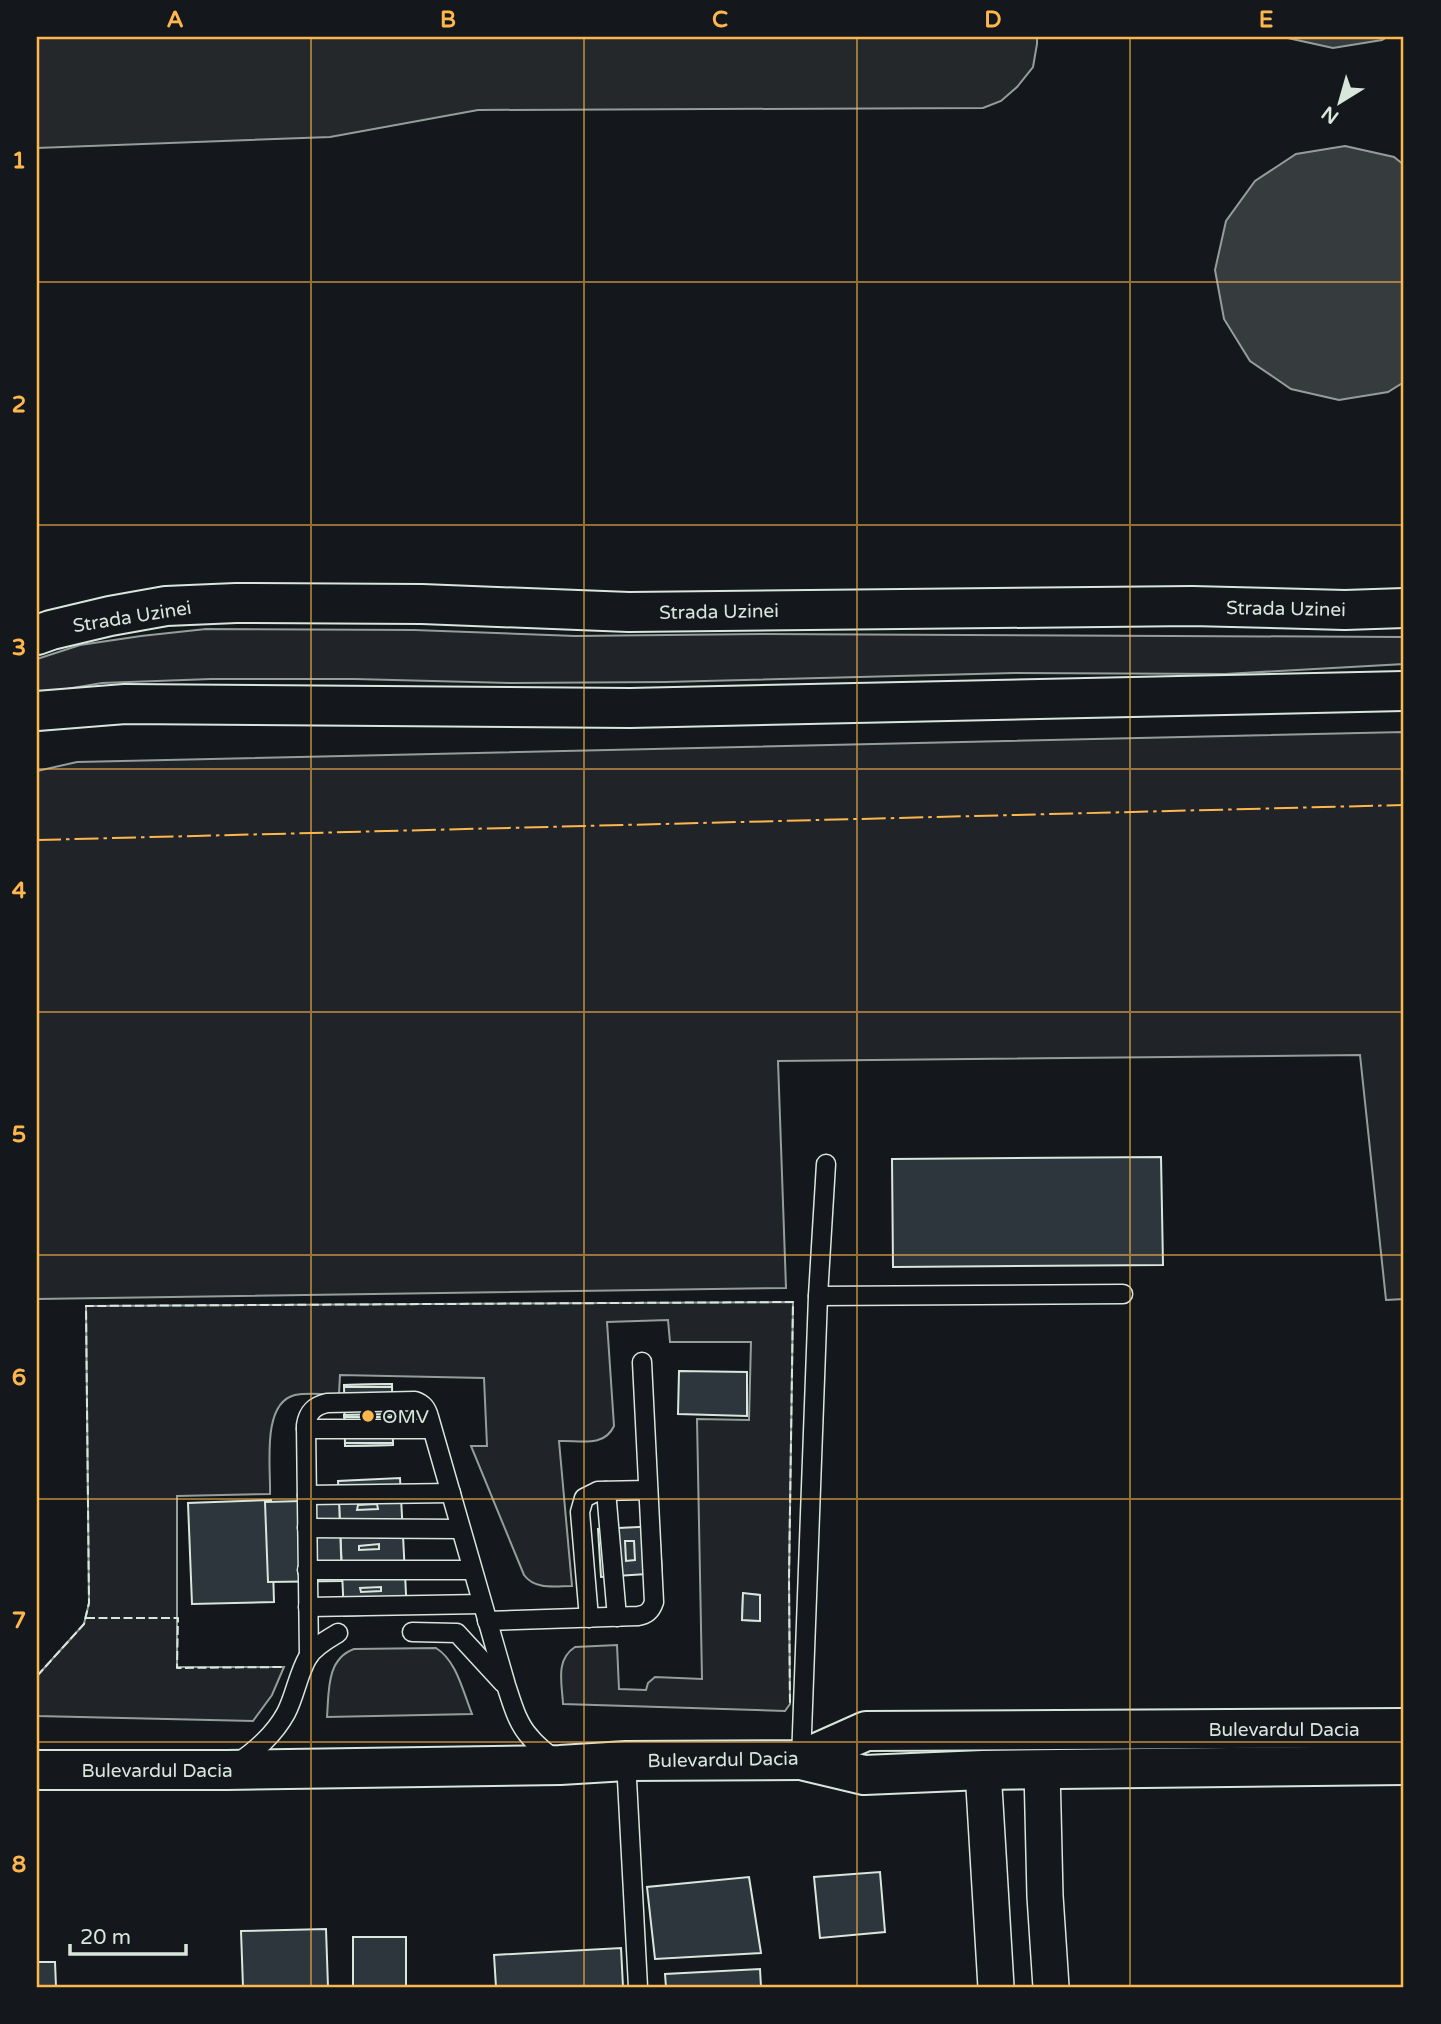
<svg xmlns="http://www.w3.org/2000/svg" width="1441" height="2024" viewBox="0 0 1441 2024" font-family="'Varela Round',sans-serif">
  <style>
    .green { fill: #202428; stroke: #939e99; stroke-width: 2; fill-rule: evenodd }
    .parking { fill: #24282b; stroke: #939e99; stroke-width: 2 }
    .water { fill: #363b3e; stroke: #939e99; stroke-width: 2 }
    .building { fill: #2c363c; stroke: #d8e6dc; stroke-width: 2 }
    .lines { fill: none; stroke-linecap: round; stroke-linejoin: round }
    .service-casing { stroke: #d8e6dc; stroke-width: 21 }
    .minor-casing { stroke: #d8e6dc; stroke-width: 38 }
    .tertiary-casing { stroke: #d8e6dc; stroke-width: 42 }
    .secondary-casing { stroke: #d8e6dc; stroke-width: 42 }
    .service { stroke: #14181c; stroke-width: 18 }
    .minor { stroke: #14181c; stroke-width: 35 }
    .tertiary { stroke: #14181c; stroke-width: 38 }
    .secondary { stroke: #14181c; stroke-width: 38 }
    .fence { stroke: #d8e6dc; stroke-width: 2; stroke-dasharray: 9 3.5; stroke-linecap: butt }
    .power { stroke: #ffb74d; stroke-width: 2; stroke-dasharray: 24 5 3.5 5; stroke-linecap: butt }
    .grid { fill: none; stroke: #ffb74d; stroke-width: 2; stroke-opacity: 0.55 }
    .poi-dot { fill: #ffb74d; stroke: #14181c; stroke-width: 2.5 }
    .labels { text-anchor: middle; stroke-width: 5; stroke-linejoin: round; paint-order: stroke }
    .street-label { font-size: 19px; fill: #d8e6dc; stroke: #14181c }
    .poi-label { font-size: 19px; fill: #d8e6dc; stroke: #14181c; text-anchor: start }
    .neatline { fill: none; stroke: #ffb74d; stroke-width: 2.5 }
    .grid-label { font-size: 23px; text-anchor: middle; font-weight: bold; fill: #ffb74d }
  </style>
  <rect width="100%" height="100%" fill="#14181c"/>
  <g class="green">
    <polygon points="206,629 414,630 575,636 761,634 1404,637 1404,664 1225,674 1014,673 665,682 512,683 355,679 211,679 102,683 37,694 37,659 80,645 141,636"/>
    <polygon points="1404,732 1404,1299 1386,1300 1360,1055 778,1061 786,1288 37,1299 37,771 77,762"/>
    <path d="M 793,1302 L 789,1579 L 790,1704 L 785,1711 L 563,1704 C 562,1683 555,1660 575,1647 L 617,1645 L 619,1689 L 646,1690 L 648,1683 L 655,1677 L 702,1679 L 697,1419 L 749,1420 L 751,1342 L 670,1342 L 668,1320 L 607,1322 L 614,1426 C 604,1448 580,1440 559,1441 L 572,1586 C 555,1586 535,1590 524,1575 L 471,1446 L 487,1446 L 484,1378 L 340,1375 L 339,1394 C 325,1395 308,1392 295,1395 C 261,1403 271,1468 270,1494 L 177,1496 L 177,1667 L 284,1667 L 272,1695 L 253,1721 L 37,1716 L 37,1676 L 84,1624 L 89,1603 L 86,1306 ZM 743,1594 L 760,1595 L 760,1621 L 742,1620 Z"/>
    <path d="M 436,1648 C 457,1661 463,1692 472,1714 L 327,1717 C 329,1692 326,1659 354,1649 Z"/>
  </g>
  <polygon class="parking" points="37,37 1037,37 1037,44 1033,67 1017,87 1001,101 983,108 478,110 330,137 37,148"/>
  <g class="water">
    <polygon points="1283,37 1387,37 1382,40 1333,48"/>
    <polygon points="1345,146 1394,157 1404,165 1404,382 1388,392 1339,400 1291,389 1250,361 1224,319 1215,270 1226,221 1255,181 1296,154"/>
  </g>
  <g class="building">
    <polygon points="1161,1157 1163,1265 893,1267 892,1159"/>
    <polygon points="679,1371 747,1372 747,1416 678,1414"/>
    <polygon points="392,1384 393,1445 345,1446 344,1385"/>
    <polygon points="392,1384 392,1387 344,1387 344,1385"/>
    <polygon points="392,1414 392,1417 344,1417 344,1415"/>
    <polygon points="345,1443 393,1443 393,1445 345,1446"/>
    <polygon points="400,1478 407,1613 344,1616 338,1481"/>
    <polygon points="271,1500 274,1602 192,1604 188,1503"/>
    <polygon points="339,1500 342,1581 268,1582 265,1502"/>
    <polygon points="377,1504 378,1509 357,1510 358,1505"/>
    <polygon points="659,1526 662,1573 601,1577 598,1529"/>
    <polygon points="625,1541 634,1541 635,1560 626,1561"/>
    <polygon points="379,1544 379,1549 359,1550 359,1546"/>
    <polygon points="381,1587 381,1591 361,1592 360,1588"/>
    <polygon points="743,1593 760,1595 760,1621 742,1620"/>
    <polygon points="880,1872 885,1932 820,1938 814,1877"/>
    <polygon points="749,1877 761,1953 655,1959 647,1887"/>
    <polygon points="326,1929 328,1987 243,1987 241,1931"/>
    <rect x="353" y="1937" width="53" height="50"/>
    <polygon points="621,1948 623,1987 496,1987 494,1955"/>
    <polygon points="37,1962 55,1962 56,1987 37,1987"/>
    <polygon points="760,1969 761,1987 666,1987 665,1974"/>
  </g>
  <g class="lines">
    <g class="service-casing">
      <g id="service">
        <polyline points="818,1296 1123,1294"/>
        <polyline points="306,1429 432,1429"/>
        <polyline points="606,1491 617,1617"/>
        <polyline points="307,1495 451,1493"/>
        <polyline points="307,1528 460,1529"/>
        <polyline points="307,1570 472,1570"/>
        <polyline points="308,1607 482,1604"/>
        <polyline points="589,1618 580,1512 584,1498 598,1491 648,1490"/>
        <path d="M 487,1621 L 638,1616 C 647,1615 651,1611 654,1602 L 642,1362"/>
        <polyline points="412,1632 457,1633 503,1683"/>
        <path d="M 309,1656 L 306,1425 C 308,1412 314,1406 327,1403 L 415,1401 C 424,1404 427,1409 429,1417 L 506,1685 C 512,1703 517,1723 530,1737 C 537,1746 547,1753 555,1760"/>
        <polyline points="801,1760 818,1296 826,1164"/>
        <polyline points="626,1761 638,1987"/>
        <path d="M 236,1764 C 256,1750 274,1735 286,1713 C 295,1696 298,1674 308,1657 C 315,1646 328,1639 338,1633"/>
      </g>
    </g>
    <g class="minor-casing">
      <g id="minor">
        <polyline points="1042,1769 1045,1896 1051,1987"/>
        <polyline points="983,1770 996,1987"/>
      </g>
    </g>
    <g class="tertiary-casing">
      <g id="tertiary">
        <polyline points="37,635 51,630 110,616 166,606 236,603 422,604 629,612 1192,606 1345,610 1404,608"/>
        <polyline points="37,711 125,704 630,708 1404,691"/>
      </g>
    </g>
    <g class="secondary-casing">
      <g id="secondary">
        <polyline points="801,1760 864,1775 983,1770 1404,1765"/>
        <polyline points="37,1770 226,1770 560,1765 626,1761 801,1760 866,1731 1404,1728"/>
      </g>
    </g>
    <use href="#service" class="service"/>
    <use href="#minor" class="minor"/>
    <use href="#tertiary" class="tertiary"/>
    <use href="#secondary" class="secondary"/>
    <g class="fence">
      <polyline points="86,1618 178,1618 177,1668 284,1667"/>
      <polyline points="37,1676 84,1624 89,1603 86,1306 793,1302 789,1579 790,1704"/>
    </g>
    <polyline class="power" points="37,840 1404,805"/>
  </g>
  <path class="grid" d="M 311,37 L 311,1987M 584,37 L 584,1987M 857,37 L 857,1987M 1130,37 L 1130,1987M 37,282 L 1404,282M 37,525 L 1404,525M 37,769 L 1404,769M 37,1012 L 1404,1012M 37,1255 L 1404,1255M 37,1499 L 1404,1499M 37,1742 L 1404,1742"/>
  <circle class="poi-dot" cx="368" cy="1416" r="7"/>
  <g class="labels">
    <g class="street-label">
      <text transform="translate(1286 608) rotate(1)" y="7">Strada Uzinei</text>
      <text transform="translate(719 611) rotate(-1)" y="7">Strada Uzinei</text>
      <text transform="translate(132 616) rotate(-9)" y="7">Strada Uzinei</text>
      <text x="1284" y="1736">Bulevardul Dacia</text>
      <text transform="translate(723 1759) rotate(-1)" y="7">Bulevardul Dacia</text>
      <text x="157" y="1777">Bulevardul Dacia</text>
    </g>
    <g class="poi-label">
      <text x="382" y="1423">OMV</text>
    </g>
  </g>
  <rect width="1441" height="2024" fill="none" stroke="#14181c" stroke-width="77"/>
  <g transform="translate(1340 102) rotate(217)" stroke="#14181c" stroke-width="5" paint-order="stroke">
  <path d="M0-5L12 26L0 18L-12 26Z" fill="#d8e6dc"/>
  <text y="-10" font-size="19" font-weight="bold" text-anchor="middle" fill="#d8e6dc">N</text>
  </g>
  <path d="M70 1944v10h116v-10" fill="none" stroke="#d8e6dc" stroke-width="3.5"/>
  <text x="80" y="1944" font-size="21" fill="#d8e6dc" stroke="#14181c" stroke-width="5" paint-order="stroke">20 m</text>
  <rect x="38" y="38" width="1364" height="1948" class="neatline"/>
  <g class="grid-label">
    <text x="175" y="27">A</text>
    <text x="448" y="27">B</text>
    <text x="720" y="27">C</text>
    <text x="993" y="27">D</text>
    <text x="1266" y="27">E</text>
    <text x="19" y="168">1</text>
    <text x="19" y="412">2</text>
    <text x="19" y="655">3</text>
    <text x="19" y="898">4</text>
    <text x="19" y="1142">5</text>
    <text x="19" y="1385">6</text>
    <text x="19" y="1628">7</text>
    <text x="19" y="1872">8</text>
  </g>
</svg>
